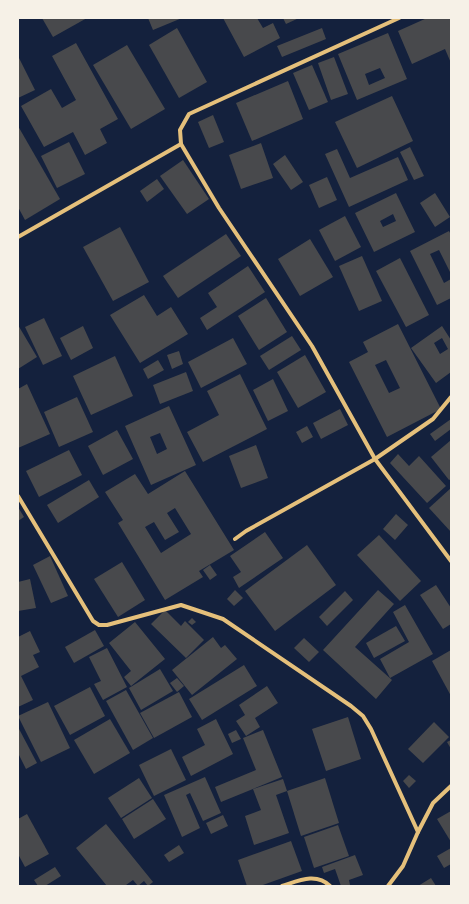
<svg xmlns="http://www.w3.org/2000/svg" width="469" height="904" viewBox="0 0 469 904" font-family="Overpass,sans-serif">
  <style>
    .building { fill: #48494c; fill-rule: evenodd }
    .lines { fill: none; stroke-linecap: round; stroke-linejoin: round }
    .minor { stroke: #e5c07b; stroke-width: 4 }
  </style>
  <rect width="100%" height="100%" fill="#14213d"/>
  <g class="building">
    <polygon points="42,18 87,18 53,37"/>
    <polygon points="148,18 182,18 153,30"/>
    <polygon points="223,18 257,18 263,28 273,23 280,38 244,57"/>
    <polygon points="283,18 299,18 286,24"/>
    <polygon points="427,18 450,18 451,21 451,63 445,49 412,64 398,31"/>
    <polygon points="177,28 207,82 179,98 149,45"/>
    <polygon points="322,28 326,39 282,57 277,46"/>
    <path d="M 388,33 L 407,79 L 357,100 L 338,54 ZM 380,68 L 385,78 L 369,85 L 365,74 Z"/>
    <polygon points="76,43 118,119 100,129 107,143 85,155 73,132 44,147 21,106 51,89 62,108 76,100 52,56"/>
    <polygon points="127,45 165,109 131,129 93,65"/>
    <polygon points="18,56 35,90 18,98"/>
    <polygon points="334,57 348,94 331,100 318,63"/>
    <polygon points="312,65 328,102 309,110 293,73"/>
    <polygon points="288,81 303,119 252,141 236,103"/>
    <polygon points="392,96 413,141 357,168 335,122"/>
    <polygon points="213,115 224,142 209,148 198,122"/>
    <polygon points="18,126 60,199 25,220 18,207"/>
    <polygon points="69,142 85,174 57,188 41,156"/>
    <polygon points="261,143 273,178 241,189 229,155"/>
    <polygon points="410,147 424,176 414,180 400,152"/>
    <polygon points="337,149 350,178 398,157 408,180 349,207 325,154"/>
    <polygon points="285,155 303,182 291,190 273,164"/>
    <polygon points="183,160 209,199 187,214 160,176"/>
    <polygon points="327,177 337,200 319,208 309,185"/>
    <polygon points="157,179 164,189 147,202 140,191"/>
    <path d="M 396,193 L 415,232 L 374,252 L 355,213 ZM 393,214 L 396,221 L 383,227 L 380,221 Z"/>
    <polygon points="435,193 450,217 435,227 420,203"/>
    <polygon points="345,216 361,247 335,261 319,230"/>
    <polygon points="120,227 149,282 113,301 83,247"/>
    <polygon points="449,231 451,235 451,274 439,250 430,254 444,283 451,279 451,298 437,305 410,251"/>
    <polygon points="226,234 241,256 178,298 163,276"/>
    <polygon points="310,239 333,277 300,296 278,259"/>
    <polygon points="362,256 382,301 359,311 339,266"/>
    <polygon points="400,258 429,315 406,327 376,271"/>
    <polygon points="248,266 265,292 207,330 200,318 217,307 208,293"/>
    <polygon points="144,295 157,316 171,307 188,334 140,363 110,315"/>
    <polygon points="266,298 287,332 259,350 238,316"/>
    <polygon points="44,318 62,356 43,365 25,327"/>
    <path d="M 398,324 L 441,409 L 387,437 L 349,362 L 368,352 L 363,342 ZM 386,360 L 400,388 L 389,393 L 375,365 Z"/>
    <polygon points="18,325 37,357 18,369"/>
    <polygon points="83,326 93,348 71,360 60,338"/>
    <path d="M 442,326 L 451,340 L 451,372 L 436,383 L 411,348 ZM 442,338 L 448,349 L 440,354 L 434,343 Z"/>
    <polygon points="292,336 301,350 269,370 260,356"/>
    <polygon points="233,338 247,364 201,388 188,362"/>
    <polygon points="179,351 183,364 172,369 167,355"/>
    <polygon points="305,355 326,392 298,408 277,372"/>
    <polygon points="115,356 133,396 91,415 73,376"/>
    <polygon points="158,360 164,370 148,379 143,369"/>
    <polygon points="186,372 193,391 160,404 153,385"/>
    <polygon points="240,374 267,429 203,462 187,432 219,415 207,391"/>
    <polygon points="273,379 288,411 268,421 253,390"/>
    <polygon points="27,384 50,434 18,448 18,389"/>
    <polygon points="77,397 93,432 59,447 44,412"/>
    <path d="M 169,406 L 196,465 L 151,485 L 125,426 ZM 160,433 L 167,449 L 157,454 L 150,437 Z"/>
    <polygon points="340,409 348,425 321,439 313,423"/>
    <polygon points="451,419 451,429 435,441 430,434"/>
    <polygon points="307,426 313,437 302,443 296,432"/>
    <polygon points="117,430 133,459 103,475 88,446"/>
    <polygon points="451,440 451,479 449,480 431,457"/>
    <polygon points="256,445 268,478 241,488 229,456"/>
    <polygon points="69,450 82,475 39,497 26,471"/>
    <polygon points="398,454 409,466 419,456 446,486 427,503 390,463"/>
    <path d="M 185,471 L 234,550 L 199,571 L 203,577 L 165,600 L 118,523 L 123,520 L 105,492 L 135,474 L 148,494 ZM 175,508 L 191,534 L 161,553 L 145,527 L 154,522 L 165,540 L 179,532 L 167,513 Z"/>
    <polygon points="89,480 99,497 58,523 47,505"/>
    <polygon points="451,488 451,532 429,508"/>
    <polygon points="18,507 24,517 18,521"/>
    <polygon points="396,514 408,525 395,540 383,529"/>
    <polygon points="265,532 283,558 239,588 233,577 241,572 230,556"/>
    <polygon points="379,535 421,581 400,601 357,555"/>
    <polygon points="307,545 336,585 275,631 245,591"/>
    <polygon points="50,556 68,596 51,603 33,565"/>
    <polygon points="122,562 145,600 118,617 94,579"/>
    <polygon points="210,565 217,575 210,580 203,570"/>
    <polygon points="30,579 36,608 18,611 18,582"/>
    <polygon points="436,585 451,608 451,624 443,629 420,595"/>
    <polygon points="235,590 243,598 234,606 227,599"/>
    <polygon points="378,590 394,604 355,647 392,680 376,699 323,650"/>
    <polygon points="345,591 353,600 327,626 319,617"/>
    <polygon points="405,605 433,654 390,678 380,659 409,642 393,612"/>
    <polygon points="165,610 181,626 185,621 204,640 186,658 151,624"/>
    <polygon points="192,618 196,622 192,625 188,622"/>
    <polygon points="135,622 165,659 131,686 124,677 131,671 109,643"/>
    <polygon points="396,626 405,641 374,658 366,643"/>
    <polygon points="95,630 104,646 74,663 65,647"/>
    <polygon points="30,631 40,652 33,655 39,667 21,676 33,700 18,707 18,637"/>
    <polygon points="213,637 221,648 225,645 237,659 192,695 172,670"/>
    <polygon points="304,638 319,652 309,662 294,648"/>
    <polygon points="107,648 127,687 103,700 94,684 101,681 89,657"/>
    <polygon points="451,650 451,696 432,661"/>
    <polygon points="244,665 257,686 202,720 189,699"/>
    <polygon points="160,669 173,691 141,710 129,688"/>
    <polygon points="177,678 184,686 177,692 170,683"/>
    <polygon points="267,686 278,703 255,718 260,727 246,736 236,721 245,715 239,705"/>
    <polygon points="90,687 105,716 70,735 54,706"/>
    <polygon points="126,690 153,738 133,750 106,701"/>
    <polygon points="179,692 192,717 154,738 140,713"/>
    <polygon points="48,702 70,748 41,762 18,716"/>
    <polygon points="348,717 361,759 326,771 312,729"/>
    <polygon points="110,719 130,753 94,774 74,740"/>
    <polygon points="216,719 233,754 191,776 182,757 205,745 197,729"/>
    <polygon points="434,722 449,737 423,763 408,749"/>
    <polygon points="18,727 37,763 26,769 18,753"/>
    <polygon points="236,730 241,739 232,743 228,734"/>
    <polygon points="263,730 282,777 221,802 215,787 256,770 243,738"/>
    <polygon points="451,740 451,749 447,742"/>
    <polygon points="171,749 186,780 154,796 139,765"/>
    <polygon points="409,775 416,781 409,788 403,781"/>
    <polygon points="205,777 221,813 203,821 190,793 186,795 200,828 182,837 164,795"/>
    <polygon points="139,778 152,798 121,818 108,798"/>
    <polygon points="325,778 339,823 301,836 287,791"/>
    <polygon points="283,779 287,791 276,795 289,833 254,845 245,816 261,810 253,789"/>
    <polygon points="153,799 166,819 134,839 122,819"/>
    <polygon points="451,811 451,842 437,819"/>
    <polygon points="27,814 49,854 25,867 18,854 18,819"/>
    <polygon points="223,815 228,826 211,834 206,823"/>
    <polygon points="106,824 153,882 148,886 144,881 138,886 133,880 126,885 127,886 107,886 76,848"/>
    <polygon points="338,825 349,856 314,868 304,837"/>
    <polygon points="291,841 302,871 260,886 247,886 238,860"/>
    <polygon points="179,845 184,853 169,862 164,855"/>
    <polygon points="451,848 451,864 444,868 437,856"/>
    <polygon points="355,855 363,875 349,880 350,885 341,886 335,869 324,873 322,867"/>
    <polygon points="55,867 61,876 45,886 38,886 34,880"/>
    <polygon points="431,878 436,886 418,886"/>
  </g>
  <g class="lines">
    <g class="minor">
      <polyline points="399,18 189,114 180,130 181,144 219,208 312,346 375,459 451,561"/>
      <polyline points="18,237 181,144"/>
      <polyline points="18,496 93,621 99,625 107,625 181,605 223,619 351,706 363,716 371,729 418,832"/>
      <polyline points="235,539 246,531 375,459 433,419 451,397"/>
      <path d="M 282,886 C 298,881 316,872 330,886"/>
      <polyline points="388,886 403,866 418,832 433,803 451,786"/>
    </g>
  </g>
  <rect width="469" height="904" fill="none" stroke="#f6f1e7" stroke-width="38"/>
</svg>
